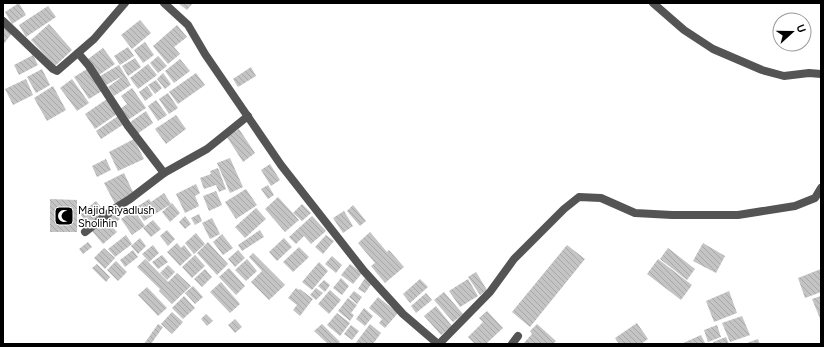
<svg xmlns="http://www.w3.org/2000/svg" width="824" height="347" viewBox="0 0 824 347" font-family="Figtree,sans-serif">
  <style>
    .building { fill: url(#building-back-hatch) }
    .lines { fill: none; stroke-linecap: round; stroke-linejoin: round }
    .street { stroke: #545454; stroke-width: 8 }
    .labels { text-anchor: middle; stroke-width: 3; stroke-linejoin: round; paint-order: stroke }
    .poi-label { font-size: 11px; fill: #000; stroke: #fff; text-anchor: start }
  </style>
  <defs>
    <pattern id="building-back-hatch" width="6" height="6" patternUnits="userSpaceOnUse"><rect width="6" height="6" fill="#c4c4c4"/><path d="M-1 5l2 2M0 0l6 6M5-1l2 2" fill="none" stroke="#a7a7a7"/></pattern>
  </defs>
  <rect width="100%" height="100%" fill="#fff"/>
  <g class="building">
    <polygon points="19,3 26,15 12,24 5,12"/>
    <polygon points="180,3 193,3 187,10 179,4"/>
    <polygon points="48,6 56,17 26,37 19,25"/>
    <polygon points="140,20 151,33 132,49 121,35"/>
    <polygon points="49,24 72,50 55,66 31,40"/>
    <polygon points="177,25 187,37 174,47 180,54 168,64 153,46"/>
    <polygon points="3,26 12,33 3,45"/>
    <polygon points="145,42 154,55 143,63 134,50"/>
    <polygon points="128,47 134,56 120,65 114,56"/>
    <polygon points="103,48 115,64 99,75 88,59"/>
    <polygon points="33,55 38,65 19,75 14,65"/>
    <polygon points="158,56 167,66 158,73 150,63"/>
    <polygon points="135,58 141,67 128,76 122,66"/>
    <polygon points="180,59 190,71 174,83 165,71"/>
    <polygon points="148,64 157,75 138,89 130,78"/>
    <polygon points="119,65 131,85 114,96 108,87 123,76 106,85 100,76"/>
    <polygon points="251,67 256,76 238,87 233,79"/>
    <polygon points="42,69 50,85 36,93 27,77"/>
    <polygon points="87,69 102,91 89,99 74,77"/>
    <polygon points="163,73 171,84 165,89 157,79"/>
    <polygon points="196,73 205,85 178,104 169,92"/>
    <polygon points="26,79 33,95 13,105 5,89"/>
    <polygon points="72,79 89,103 77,111 60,88"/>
    <polygon points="156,80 162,88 155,94 148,85"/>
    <polygon points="53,86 66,110 47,121 34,98"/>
    <polygon points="147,86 153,95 145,101 139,92"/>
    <polygon points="132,88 146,108 128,120 120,109 127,104 121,96"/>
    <polygon points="168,93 178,108 169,114 159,99"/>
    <polygon points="107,99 117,114 95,129 85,114"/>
    <polygon points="156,100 167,115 158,121 148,106"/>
    <polygon points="146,111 153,123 137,134 129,123"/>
    <polygon points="176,115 186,129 166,144 155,129"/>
    <polygon points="118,116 124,124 101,139 96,131"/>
    <polygon points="239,129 255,153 243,162 227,137"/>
    <polygon points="134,139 144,159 118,171 109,152"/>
    <polygon points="230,158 243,187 230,193 217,163"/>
    <polygon points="106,159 111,170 97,177 92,166"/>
    <polygon points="270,164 280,180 271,186 261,170"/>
    <polygon points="218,168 226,189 219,192 216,185 204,189 200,178 211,174 210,171"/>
    <polygon points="124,173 134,194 115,204 104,183"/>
    <polygon points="196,184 200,193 195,196 199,206 185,213 176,194"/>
    <polygon points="268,185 274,195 268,199 261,189"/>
    <polygon points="246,189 257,205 236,219 225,202"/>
    <polygon points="216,191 222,205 209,211 203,196"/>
    <polygon points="164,193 171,204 144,221 135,208 149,199 151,202"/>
    <polygon points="278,197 299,220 285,232 265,209"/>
    <polygon points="50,199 77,200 77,232 50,232"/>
    <polygon points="96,201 106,213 89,226 80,214"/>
    <polygon points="172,203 180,213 170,222 162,212"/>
    <polygon points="302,204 311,213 302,221 293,213"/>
    <polygon points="353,205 366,221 360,226 347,211"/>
    <polygon points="256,208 266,219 245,238 235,227"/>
    <polygon points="134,210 145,226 132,235 121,219"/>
    <polygon points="113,211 120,219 113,225 107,217"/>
    <polygon points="344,211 353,226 343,233 333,218"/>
    <polygon points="199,214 202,221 195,225 191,218"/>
    <polygon points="185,216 191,224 185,229 179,222"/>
    <polygon points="312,216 326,231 311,244 304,236 296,244 289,237"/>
    <polygon points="212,218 220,234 210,239 202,223"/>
    <polygon points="105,219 117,232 103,244 92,231"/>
    <polygon points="153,220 161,229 151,237 143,228"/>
    <polygon points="167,230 175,239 168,246 160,236"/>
    <polygon points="260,230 264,237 242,251 238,245"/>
    <polygon points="370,232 387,252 389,250 404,267 385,283 371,266 375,263 358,243"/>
    <polygon points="196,233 205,244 194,254 185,243"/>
    <polygon points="222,234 233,248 223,255 213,242"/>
    <polygon points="126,235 132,244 115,257 108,249"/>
    <polygon points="326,235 334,241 323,254 315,247"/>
    <polygon points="140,238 146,246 138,254 131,246"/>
    <polygon points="284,238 292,247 277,261 269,252"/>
    <polygon points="88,242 92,247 83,254 79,249"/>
    <polygon points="208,242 228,264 217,275 197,253"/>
    <polygon points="177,243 181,248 184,245 192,255 180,266 167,252"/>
    <polygon points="703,243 725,256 716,273 693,261"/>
    <polygon points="153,245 159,253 149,262 142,254"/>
    <polygon points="567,245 585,259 530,327 512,312"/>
    <polygon points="299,247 309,257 293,272 283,262"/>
    <polygon points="104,248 115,258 105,269 94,258"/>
    <polygon points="668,248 695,269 687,280 660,259"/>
    <polygon points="133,250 138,257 125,267 120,260"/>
    <polygon points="238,250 245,258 235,267 228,259"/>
    <polygon points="253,253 285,285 269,300 251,282 262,271 249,257"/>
    <polygon points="162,255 168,262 158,269 152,262"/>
    <polygon points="195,255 205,266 192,278 182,267"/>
    <polygon points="332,256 342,265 336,273 325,264"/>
    <polygon points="145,259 168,282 177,273 191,286 172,304 159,291 160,289 137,267"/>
    <polygon points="247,259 257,271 246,281 235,270"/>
    <polygon points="658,259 692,285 681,300 647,274"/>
    <polygon points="116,261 127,272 118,281 107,270"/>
    <polygon points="319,262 328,271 312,290 302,282"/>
    <polygon points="97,264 110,277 106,282 92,268"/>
    <polygon points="350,264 362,273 353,284 341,275"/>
    <polygon points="168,265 175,272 167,280 160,273"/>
    <polygon points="229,268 245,286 236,295 219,277"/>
    <polygon points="205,269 212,277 202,287 194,279"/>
    <polygon points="821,269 821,292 805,298 798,278"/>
    <polygon points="476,272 487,290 480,295 468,277"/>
    <polygon points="341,278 349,286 342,295 333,288"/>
    <polygon points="365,278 372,283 365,293 358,289"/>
    <polygon points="420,279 428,287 410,303 403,294"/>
    <polygon points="468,279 478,296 460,307 449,291"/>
    <polygon points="324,280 330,285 325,292 318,286"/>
    <polygon points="221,282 240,304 230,313 210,292"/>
    <polygon points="193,286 203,297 195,304 185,293"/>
    <polygon points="147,287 167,308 158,316 138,295"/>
    <polygon points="296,288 299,290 300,289 313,299 300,316 293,310 297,305 288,298"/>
    <polygon points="316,288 323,293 316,300 310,295"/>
    <polygon points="330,290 341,300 329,314 318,304"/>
    <polygon points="354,291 362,297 357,304 349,297"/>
    <polygon points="729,291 737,313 714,322 706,301"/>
    <polygon points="444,292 463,314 453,322 434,300"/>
    <polygon points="426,293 432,300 416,313 411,306"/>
    <polygon points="184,296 195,308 183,319 172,308"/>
    <polygon points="821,296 821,321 812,299"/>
    <polygon points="378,297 398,313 385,328 379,323 382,319 369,308"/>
    <polygon points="348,298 357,305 351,313 354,315 350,321 338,311"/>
    <polygon points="436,306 452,326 441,335 424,316"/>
    <polygon points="364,308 373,316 365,326 356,319"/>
    <polygon points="487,311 503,328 486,344 475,344 468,337 483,322 479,318"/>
    <polygon points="172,312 183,322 172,334 161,324"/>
    <polygon points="337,313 350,323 340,336 327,325"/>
    <polygon points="206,314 213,321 207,326 201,319"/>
    <polygon points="742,316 750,335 730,342 722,323"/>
    <polygon points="235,319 242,327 235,333 228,325"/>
    <polygon points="637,323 648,339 641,344 619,344 615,338"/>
    <polygon points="158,324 163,327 151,344 144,344"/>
    <polygon points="322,324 340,342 338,344 328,344 314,331"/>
    <polygon points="370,324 381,333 373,344 355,344"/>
    <polygon points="537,324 556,341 553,344 523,344 532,334 530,331"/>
    <polygon points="351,325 359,331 352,340 344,334"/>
    <polygon points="717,325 721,337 708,342 704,330"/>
    <polygon points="701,335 705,343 681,344"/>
    <polygon points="726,337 729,344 714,344 713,342"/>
    <polygon points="758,339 760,344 744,344"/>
  </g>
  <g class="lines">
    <g class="street">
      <polyline points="164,3 188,25 205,54 281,165 364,271 403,314 438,344"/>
      <polyline points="653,3 684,30 713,49 762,70 784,76 809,73 821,74"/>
      <polyline points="3,21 53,69 57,71 94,39 125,3"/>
      <polyline points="78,53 89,66 128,126 164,173 130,199 114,209 85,232"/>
      <polyline points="164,173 207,149 248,116"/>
      <polyline points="439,344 490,292 514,259 564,209 579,197 601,198 635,213 672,215 738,215 795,206 815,198 821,188"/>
      <polyline points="512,344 518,336"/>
    </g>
  </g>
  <defs>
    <g id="mosque-square" transform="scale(1)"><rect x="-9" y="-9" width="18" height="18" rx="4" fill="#000" stroke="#fff"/><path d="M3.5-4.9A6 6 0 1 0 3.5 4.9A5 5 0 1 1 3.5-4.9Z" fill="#fff"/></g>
  </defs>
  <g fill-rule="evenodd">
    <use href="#mosque-square" x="64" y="216"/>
  </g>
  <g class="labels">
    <g class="poi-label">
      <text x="78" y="214">Majid Riyadlush<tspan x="78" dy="13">Sholihin</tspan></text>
    </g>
  </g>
  <rect width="824" height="347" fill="none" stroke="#000000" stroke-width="8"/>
  <g transform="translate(792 32) rotate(69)"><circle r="19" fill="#ffffff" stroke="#999999"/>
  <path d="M0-3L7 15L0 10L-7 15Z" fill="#000000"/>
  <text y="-6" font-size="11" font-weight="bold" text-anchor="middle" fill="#000000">U</text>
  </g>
</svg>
